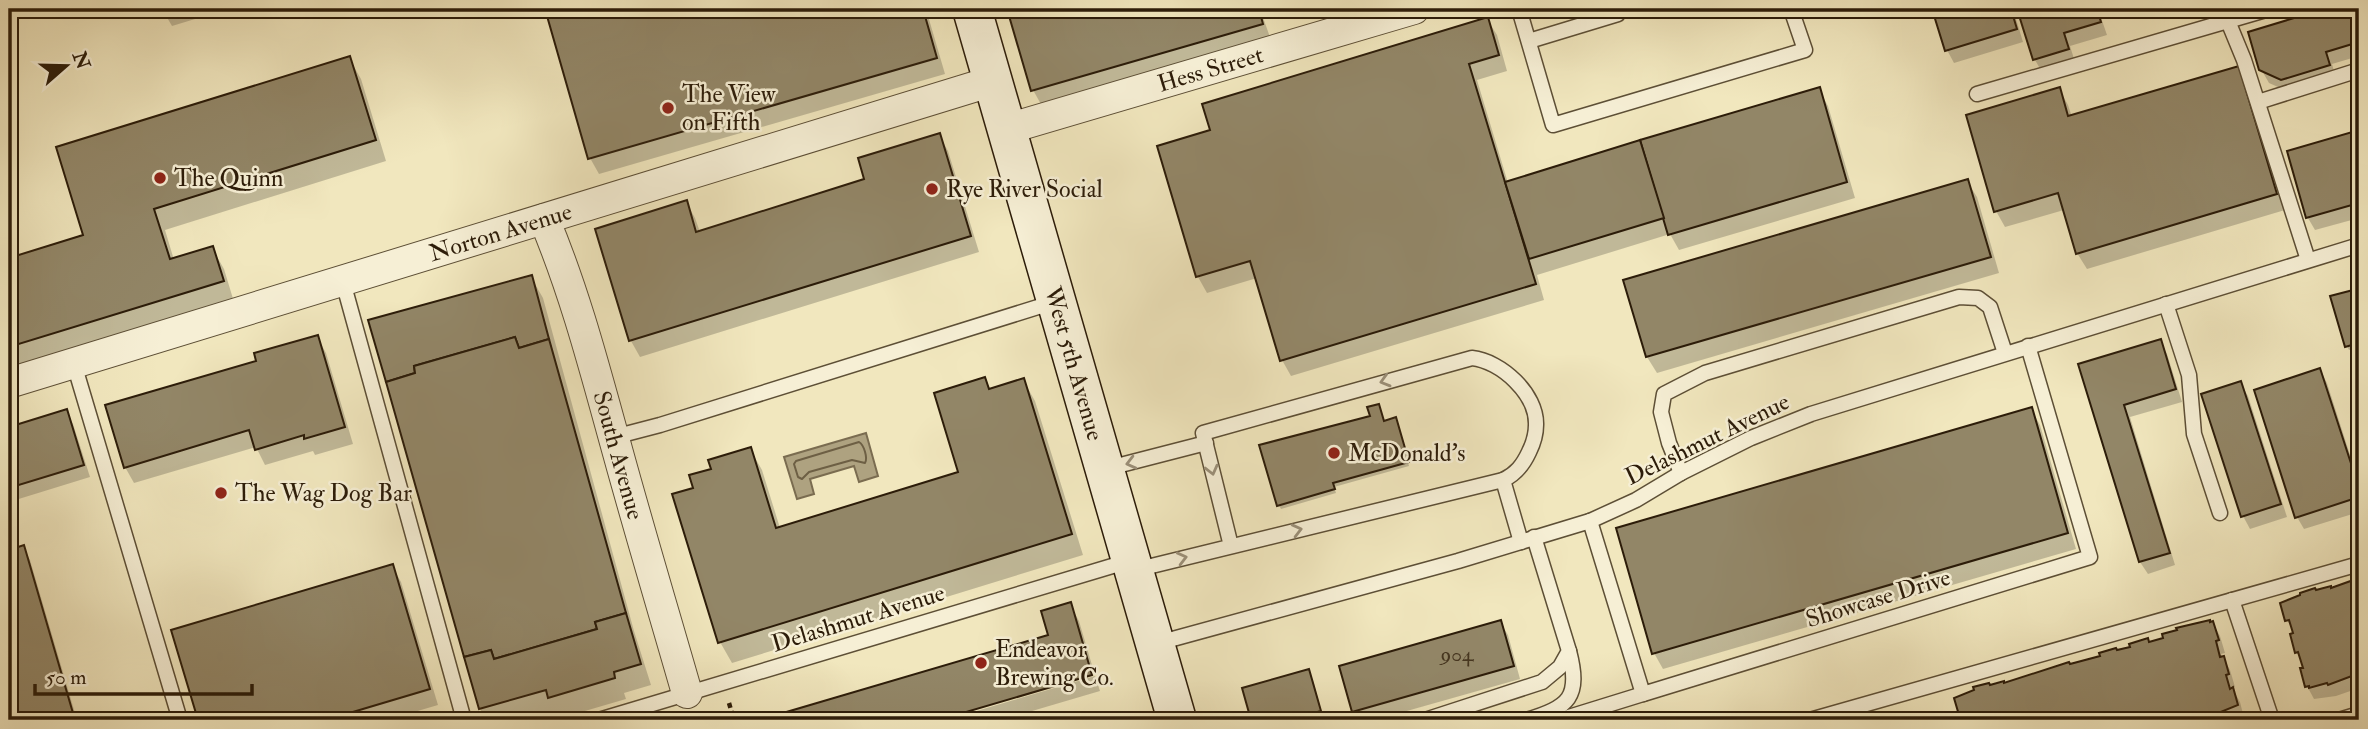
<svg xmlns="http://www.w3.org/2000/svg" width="2368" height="729" viewBox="0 0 2368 729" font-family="'IM FELL Double Pica',serif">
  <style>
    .water { fill: #aea280; stroke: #7a6c50; stroke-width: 2 }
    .shadow { fill: #0003 }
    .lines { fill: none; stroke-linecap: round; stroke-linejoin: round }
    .shore { stroke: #6d5f44; stroke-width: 2 }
    .building { fill: #928667; stroke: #2c1c09; stroke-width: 2 }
    .service-casing { stroke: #5d4f36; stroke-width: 17 }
    .minor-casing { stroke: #5d4f36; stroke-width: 32 }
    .secondary-casing { stroke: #2c1c09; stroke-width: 41 }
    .path { stroke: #2c1c09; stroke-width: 4.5; stroke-dasharray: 5 3.5; stroke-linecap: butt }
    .service { stroke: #f6efd5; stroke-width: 14 }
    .minor { stroke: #f6efd5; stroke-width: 30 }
    .secondary { stroke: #f6efd5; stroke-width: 38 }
    .oneway { stroke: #9b9079 }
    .poi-dot { fill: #8f2418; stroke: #f6efd5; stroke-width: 2.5 }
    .labels { text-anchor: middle; stroke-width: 5; stroke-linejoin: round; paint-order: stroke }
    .number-label { font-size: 21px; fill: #463620 }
    .street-label { font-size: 24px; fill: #2c1c09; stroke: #f6efd5 }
    .poi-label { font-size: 24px; fill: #2c1c09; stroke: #f6efd5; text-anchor: start }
  </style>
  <rect width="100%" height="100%" fill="#f1e7be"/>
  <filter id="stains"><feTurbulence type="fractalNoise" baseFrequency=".00286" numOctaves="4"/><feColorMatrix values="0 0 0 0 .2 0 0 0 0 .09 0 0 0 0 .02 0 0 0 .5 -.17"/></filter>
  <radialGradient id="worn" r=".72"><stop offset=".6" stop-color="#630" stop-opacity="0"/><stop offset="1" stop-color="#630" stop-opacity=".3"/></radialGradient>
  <polygon class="water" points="866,433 878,476 859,482 854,466 810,479 814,494 797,499 784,457"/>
  <g class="shadow">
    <polygon points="162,9 228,9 172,26"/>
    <polygon points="547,9 926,9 945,74 599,174 590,158"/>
    <polygon points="1013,9 1260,9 1271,40 1042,106 1033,90 1010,10"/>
    <polygon points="1934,9 2013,9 2023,42 1954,63 1947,50"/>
    <polygon points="2019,9 2098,9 2107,35 2070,46 2075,62 2042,72 2035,60"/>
    <polygon points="2331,9 2359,9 2359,56 2332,64 2336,78 2289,92 2269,83 2261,69 2250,33"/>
    <polygon points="1487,19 1497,35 1507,71 1477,80 1508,183 1819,90 1828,106 1855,198 1679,250 1670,234 1537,275 1544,300 1291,376 1282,360 1257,278 1207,293 1198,277 1159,147 1212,131"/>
    <polygon points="349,58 361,79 386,161 165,230 174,260 212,248 224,269 234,302 9,371 9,260 85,236"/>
    <polygon points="2247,84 2285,210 2087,269 2077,253 2064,210 2005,227 1996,211 2059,89 2068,105 2072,117"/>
    <polygon points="2359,132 2359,218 2315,230 2308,218 2289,152"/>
    <polygon points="939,135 948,151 979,252 640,357 631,341 597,230 686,202 695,218 700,232 867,181"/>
    <polygon points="1967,181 1977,197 1999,273 1657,373 1647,357"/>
    <polygon points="531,277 543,298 634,631 651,685 624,693 626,699 561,718 557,711 524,720 487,720 480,709"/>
    <polygon points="2358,294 2359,347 2349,350 2347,346"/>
    <polygon points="317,337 326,353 353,444 315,455 313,451 265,465 256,447 134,483 125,467 259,362"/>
    <polygon points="2160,341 2167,354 2182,402 2130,417 2175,565 2148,574 2140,562 2080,366"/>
    <polygon points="2320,370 2327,383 2359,483 2359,512 2304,529 2297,517"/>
    <polygon points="985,379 991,390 1023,380 1035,401 1083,555 732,663 720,642 695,489 713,470 750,449 762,470 780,528 960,473"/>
    <polygon points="2240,383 2248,396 2287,517 2250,529 2243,516"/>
    <polygon points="2031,409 2040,425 2076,549 1663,669 1654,653"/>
    <polygon points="66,411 73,424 90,477 9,502 9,429"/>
    <polygon points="1384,423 1397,423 1409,466 1334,487 1336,493 1281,509 1279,505"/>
    <polygon points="23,547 30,560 77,720 16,720 9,697 9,551"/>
    <polygon points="392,566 401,582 438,705 387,720 200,720 173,631"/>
    <polygon points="2359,580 2359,688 2336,696 2314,699 2307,686 2304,665 2297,652 2295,634 2287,620 2316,592 2331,590"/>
    <polygon points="1070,605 1079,621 1094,672 933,720 787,720 785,714 1050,636"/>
    <polygon points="1500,622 1508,635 1520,679 1375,720 1359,720 1354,712 1341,667"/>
    <polygon points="2213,623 2220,636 2225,653 2221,654 2230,670 2235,687 2232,688 2240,702 2244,718 2239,720 1964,720 1960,715 1956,699 1989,687 2004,685"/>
    <polygon points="1308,671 1313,680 1324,720 1253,720 1244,690"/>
    <polygon points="1095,676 1100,691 1002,720 946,720"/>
  </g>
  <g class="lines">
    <path class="shore" d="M 859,442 C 864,445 868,458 865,463 L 852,460 L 809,472 L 802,479 L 798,477 L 794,464 L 796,461 Z"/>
  </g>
  <g class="building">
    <polygon points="545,9 923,9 937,58 588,159"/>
    <polygon points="1007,9 1259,9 1263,24 1031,91"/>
    <polygon points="1932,9 2011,9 2017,29 1945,51"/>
    <polygon points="2017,9 2097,9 2101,22 2064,33 2069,49 2033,60"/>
    <polygon points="2324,9 2359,9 2359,42 2326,52 2330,65 2281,80 2259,70 2248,32"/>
    <polygon points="1488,17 1499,55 1469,64 1536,284 1280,361 1250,261 1196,277 1157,146 1210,130 1202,104"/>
    <polygon points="350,56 376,140 154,209 170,259 213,246 224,281 9,347 9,258 83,235 56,147"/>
    <polygon points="2239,66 2277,194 2076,254 2058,193 1994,212 1966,115 2060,87 2068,116"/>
    <polygon points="1820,87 1847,182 1668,235 1640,140"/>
    <polygon points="2359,102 2359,121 2354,103"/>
    <polygon points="2359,130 2359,203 2306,218 2287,151"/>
    <polygon points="940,133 971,236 629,341 595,229 687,200 696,232 864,179 858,158"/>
    <polygon points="1640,140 1664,218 1529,259 1505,182"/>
    <polygon points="1968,179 1991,257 1646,357 1623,280"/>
    <polygon points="532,275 549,339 519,348 515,337 414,366 415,373 386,382 368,320"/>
    <polygon points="2357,289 2359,297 2359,343 2345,347 2330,296"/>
    <polygon points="318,335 345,427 304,439 304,435 255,450 249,430 124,468 105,405 256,361 254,353"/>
    <polygon points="515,337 519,348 549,339 626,613 595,622 597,629 494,659 491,650 464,657 386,382 415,373 414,366"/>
    <polygon points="2161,339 2176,389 2124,405 2170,553 2139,562 2078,364"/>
    <polygon points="2320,368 2359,488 2359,497 2295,518 2254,390"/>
    <polygon points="985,377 989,389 1024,378 1072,534 718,643 672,494 693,488 689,475 711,469 708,460 751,447 776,528 958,472 934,393"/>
    <polygon points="2241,381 2281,504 2241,517 2201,394"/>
    <polygon points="1379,404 1384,421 1396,417 1409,462 1333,483 1335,489 1277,506 1259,445 1370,416 1367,407"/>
    <polygon points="2032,407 2068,533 1652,654 1616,528"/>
    <polygon points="67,409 84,465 9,488 9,427"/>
    <polygon points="24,545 75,720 14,720 9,703 9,550"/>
    <polygon points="393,564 430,689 326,720 198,720 171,630"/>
    <polygon points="2359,578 2359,678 2357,674 2328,685 2327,683 2309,688 2309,686 2305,687 2300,668 2303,668 2298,652 2295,653 2290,634 2293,633 2289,620 2285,621 2280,603 2300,595 2300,593 2315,588 2316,590 2331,586 2331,588"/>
    <polygon points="1071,602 1092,675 939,720 785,720 783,713 1048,635 1041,611"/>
    <polygon points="626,613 641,664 614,672 615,678 548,698 546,690 479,709 464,657 491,650 494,659 597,629 595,622"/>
    <polygon points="1501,620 1514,666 1352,712 1339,666"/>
    <polygon points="2210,620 2210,622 2213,621 2219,640 2216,641 2220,657 2224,656 2229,674 2226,675 2230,689 2233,687 2238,705 2218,713 2219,716 2194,720 1964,720 1963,714 1959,715 1954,698 1974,690 1973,687 1989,683 1990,685 2004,681 2004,683 2069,662 2070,664 2100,656 2099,653 2116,648 2117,650 2130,647 2129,644 2148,638 2149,642 2163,638 2162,634 2177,630 2176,628"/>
    <polygon points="1309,669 1321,711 1289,720 1251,720 1242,688"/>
    <polygon points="1883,715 1887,716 1888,720 1867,720"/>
  </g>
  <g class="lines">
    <g class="service-casing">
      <g id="service">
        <polyline points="1519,9 1553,125 1805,50 1791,9"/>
        <polyline points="2223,9 2244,60 2308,260"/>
        <polyline points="1529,41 1618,14"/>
        <polyline points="1977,94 2269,9"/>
        <polyline points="2258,102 2359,70"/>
        <polyline points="343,282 464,720"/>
        <polyline points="2166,304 2189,375 2194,434 2220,513"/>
        <polyline points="74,364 180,720"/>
        <polyline points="614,437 660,425 1054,302"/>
        <polyline points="1105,469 1206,443"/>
        <polyline points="1681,473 1669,443 1661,412 1664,394 1705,373 1959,297 1978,298 1990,307 2005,353"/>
        <polyline points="1503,480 1521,542"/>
        <polyline points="1590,521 1643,694 2090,557 2028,346"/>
        <path d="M 1135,570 L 1503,480 C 1516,474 1523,465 1529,452 C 1533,444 1536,434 1536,425 C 1537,394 1501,361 1472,358 L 1203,433 L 1231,546"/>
        <polyline points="2232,600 2272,720"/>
        <polyline points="1158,643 1458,561 1590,521 1636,500 1681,473 1751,438 1811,414 2359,245"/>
        <polyline points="599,720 1129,561"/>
        <polyline points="1425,720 1542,682 1560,667 1569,651 1534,537"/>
        <path d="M 1526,720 C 1569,708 1581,697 1569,651"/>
        <polyline points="1559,720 1643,694"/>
        <polyline points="1810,720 2359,564"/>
        <polyline points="2339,720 2359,714"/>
      </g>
    </g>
    <g class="minor-casing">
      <g id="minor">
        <path id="s1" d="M 1007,129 L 1414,9"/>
        <path id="s2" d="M 544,219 C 576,295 596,374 618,453 C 640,533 664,613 687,693"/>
        <path id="s3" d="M 9,383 L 993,81"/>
      </g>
    </g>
    <g class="secondary-casing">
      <g id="secondary">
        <path id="s4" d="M 972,9 L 1177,720"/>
      </g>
    </g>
    <polyline class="path" points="729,703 734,720"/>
    <use href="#service" class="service"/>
    <use href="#minor" class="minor"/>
    <use href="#secondary" class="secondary"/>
  </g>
  <defs><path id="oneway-chevron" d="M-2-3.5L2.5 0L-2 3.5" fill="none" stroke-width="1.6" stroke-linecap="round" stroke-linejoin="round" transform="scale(1.75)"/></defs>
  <g class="oneway">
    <use href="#oneway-chevron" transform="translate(1385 381) rotate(164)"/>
    <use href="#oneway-chevron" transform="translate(1131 463) rotate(166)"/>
    <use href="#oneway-chevron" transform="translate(1212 470) rotate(76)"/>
    <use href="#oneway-chevron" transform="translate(1297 530) rotate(-14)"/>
    <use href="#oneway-chevron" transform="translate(1182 558) rotate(-14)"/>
  </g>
  <g class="poi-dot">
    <circle cx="668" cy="108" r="7"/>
    <circle cx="160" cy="178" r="7"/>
    <circle cx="932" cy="189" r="7"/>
    <circle cx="1334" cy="453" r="7"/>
    <circle cx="221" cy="493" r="7"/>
    <circle cx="981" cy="663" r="7"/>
  </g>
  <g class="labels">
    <g class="number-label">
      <text x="1457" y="661">904</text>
    </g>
    <g class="street-label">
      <text dy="8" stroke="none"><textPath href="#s1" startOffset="212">Hess Street</textPath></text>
      <text dy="8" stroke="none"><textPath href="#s3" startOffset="514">Norton Avenue</textPath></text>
      <text dy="8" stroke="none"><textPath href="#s4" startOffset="369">West 5th Avenue</textPath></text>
      <text transform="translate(1707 439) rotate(-26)" y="8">Delashmut Avenue</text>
      <text dy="8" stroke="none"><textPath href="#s2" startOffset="248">South Avenue</textPath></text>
      <text transform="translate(1878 598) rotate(-17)" y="8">Showcase Drive</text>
      <text transform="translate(858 618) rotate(-17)" y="8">Delashmut Avenue</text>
    </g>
    <g class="poi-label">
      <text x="682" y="102">The View<tspan x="682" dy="28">on Fifth</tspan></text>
      <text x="174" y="186">The Quinn</text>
      <text x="946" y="197">Rye River Social</text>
      <text x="1348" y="461">McDonald's</text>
      <text x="235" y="501">The Wag Dog Bar</text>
      <text x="995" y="657">Endeavor<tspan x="995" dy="28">Brewing Co.</tspan></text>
    </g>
  </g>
  <rect width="2368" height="729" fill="none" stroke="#f1e7be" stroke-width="35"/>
  <rect x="10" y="10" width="2347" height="708" fill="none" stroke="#2c1c09" stroke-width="3.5"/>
  <rect x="18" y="18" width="2333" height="694" fill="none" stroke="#2c1c09" stroke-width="2"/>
  <g transform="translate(66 66) rotate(70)" stroke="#f6efd5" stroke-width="5" paint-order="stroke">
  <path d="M0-5L12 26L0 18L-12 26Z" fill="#2c1c09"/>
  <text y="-10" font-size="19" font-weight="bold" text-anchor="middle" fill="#2c1c09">N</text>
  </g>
  <path d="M35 684v10h217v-10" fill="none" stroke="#2c1c09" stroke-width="3.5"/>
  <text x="46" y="684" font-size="21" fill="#2c1c09" stroke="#f6efd5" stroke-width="5" paint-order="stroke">50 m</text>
  <rect width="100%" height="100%" filter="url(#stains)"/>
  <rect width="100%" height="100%" fill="url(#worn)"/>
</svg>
